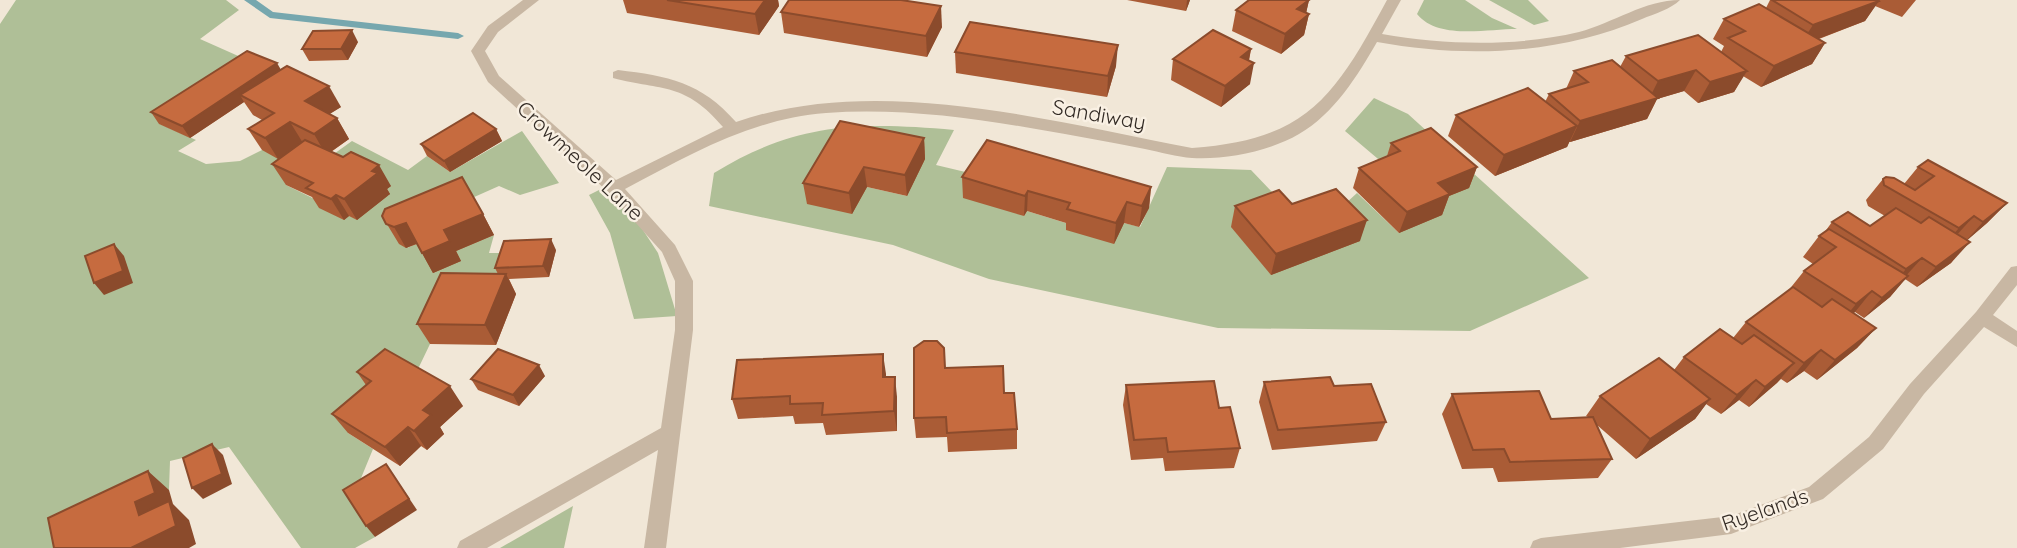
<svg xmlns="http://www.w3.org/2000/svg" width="2017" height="548" viewBox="0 0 2017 548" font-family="Quicksand,sans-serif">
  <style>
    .green { fill: #afbf97; fill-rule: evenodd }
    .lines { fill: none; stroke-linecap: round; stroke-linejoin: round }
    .stream { fill: #76a7ae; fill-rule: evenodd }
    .minor { fill: #c8b7a3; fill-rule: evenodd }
    .wall { fill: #aa5c36 }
    .shaded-wall { fill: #8b4b2c }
    .building { fill: #c66b3f; stroke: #8b4b2c; stroke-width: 2 }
    .labels { text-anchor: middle; stroke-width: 5; stroke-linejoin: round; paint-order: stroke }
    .street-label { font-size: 21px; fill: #332b25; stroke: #f9f0e3 }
  </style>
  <rect width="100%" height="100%" fill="#f1e7d7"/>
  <g class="green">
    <path d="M 16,0 L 226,0 L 239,10 L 200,39 L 254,63 L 160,124 L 196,140 L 178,151 L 206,164 L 240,161 L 262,150 L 303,143 L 331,156 L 352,141 L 408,170 L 427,156 L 450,172 L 522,131 L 559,183 L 520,195 L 499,186 L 472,198 L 407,248 L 418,243 L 455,251 L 494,235 L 489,253 L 510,253 L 501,280 L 430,344 L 418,369 L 348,433 L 373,449 L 352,500 L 375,537 L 355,548 L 301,548 L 229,447 L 170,461 L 169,490 L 74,548 L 0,548 L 0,24 ZM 286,185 L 389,195 L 349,216 Z"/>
    <path d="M 1424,0 L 1465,0 L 1492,18 L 1517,29 C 1486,29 1438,40 1417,14 Z"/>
    <polygon points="1489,0 1528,0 1549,21 1534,25"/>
    <path d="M 1374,98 L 1408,114 L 1589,278 L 1470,331 L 1218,328 L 989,279 L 893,245 L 709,206 L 714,173 C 797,122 860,122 954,130 L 936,165 L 978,175 L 1024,216 L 1027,211 L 1069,224 L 1124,223 L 1140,227 L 1167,167 L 1251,170 L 1299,220 L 1345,204 L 1357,193 L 1399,233 L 1384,164 L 1345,131 ZM 843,142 L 907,196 L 867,187 Z"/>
    <polygon points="603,188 639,224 658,253 677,316 634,319 610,233 589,195"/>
    <polygon points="573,506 564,548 500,548"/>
  </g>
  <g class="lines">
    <polygon class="stream" points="244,0 256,0 273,12 458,33 464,36 458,39 270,18"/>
    <g class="minor">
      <path d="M 523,0 L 539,0 L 498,32 L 485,51 L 499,76 L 616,180 L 723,127 C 685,82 663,91 613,78 L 613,72 L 618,70 C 668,76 701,82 736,122 C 877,73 1050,121 1192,148 C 1308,140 1335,96 1387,0 L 1401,0 L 1382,34 C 1445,45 1516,47 1579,32 C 1613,23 1645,0 1680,0 C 1671,9 1654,14 1642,19 C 1559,55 1465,58 1377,42 C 1358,75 1334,114 1299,134 C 1270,151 1226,160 1192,158 C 1177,157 1160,152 1145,149 C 1109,142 1073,135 1036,129 C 967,117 896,108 826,113 C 750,119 690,155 625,189 L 675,245 L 693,281 L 693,330 L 666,548 L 644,548 L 658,450 L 487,548 L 457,548 L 460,541 L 661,428 L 675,330 L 675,281 L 662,252 L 608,192 L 488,82 L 471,51 L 488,26 Z"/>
      <polygon points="2017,266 2017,285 1993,315 2017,331 2017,347 1984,327 1924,394 1883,449 1823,499 1731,534 1620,548 1530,548 1533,541 1541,538 1731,516 1809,487 1869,437 1910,384 1976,312 2011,267"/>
    </g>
  </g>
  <g class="wall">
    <polygon points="623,0 778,0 779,6 759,35 627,13"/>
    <polygon points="1127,0 1190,0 1186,11"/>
    <polygon points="1309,0 1306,13 1309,14 1304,35 1281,54 1232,31 1236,10"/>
    <polygon points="1770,0 1916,0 1902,17 1875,6 1865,21 1819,39 1825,43 1812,64 1761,87 1743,76 1734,92 1698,103 1684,91 1657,99 1647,119 1570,142 1569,142 1567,147 1495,176 1448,136 1456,115 1545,102 1549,94 1566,89 1574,71 1620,67 1626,56 1721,52 1724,46 1713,39 1724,19 1766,8"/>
    <polygon points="781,12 942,27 927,57 784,33"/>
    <polygon points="358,42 348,60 309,61 302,49"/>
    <polygon points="1251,49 1249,61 1250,84 1221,107 1171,80 1173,59"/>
    <polygon points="955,52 1116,66 1107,97 956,73"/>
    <polygon points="281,70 341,107 329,114 337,118 349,139 331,152 391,186 387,189 390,194 357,220 349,216 344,220 319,208 312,197 286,185 272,164 278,159 262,150 248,129 262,120 253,115 244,102 190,138 159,124 151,112"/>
    <polygon points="496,129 502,141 450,172 427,156 421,144"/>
    <polygon points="924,138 925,159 907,196 867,187 852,214 807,204 803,183"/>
    <polygon points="1391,143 1477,167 1469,188 1449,196 1442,215 1399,233 1353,188 1359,168 1387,156"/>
    <polygon points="1918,167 2007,203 1987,223 1967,240 1951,263 1917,287 1905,279 1890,297 1864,318 1855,312 1853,313 1876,328 1857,348 1817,380 1804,371 1787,383 1781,379 1749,407 1739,400 1721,414 1706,404 1695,419 1636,459 1597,425 1612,459 1598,478 1498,482 1493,468 1462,469 1442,414 1452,394 1551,419 1588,417 1586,416 1600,396 1674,370 1684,357 1733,338 1746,322 1788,291 1804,271 1813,264 1803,257 1819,236 1824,233 1832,222 1870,226 1885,216 1868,206 1866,200 1883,179 1904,184"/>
    <polygon points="962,177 1151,187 1149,208 1139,227 1124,223 1114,244 1066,230 1066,223 1027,211 1024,216 963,198"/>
    <polygon points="1292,204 1360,241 1271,275 1231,227 1235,206"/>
    <polygon points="483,214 494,235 456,251 461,261 433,273 417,244 406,248 399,244 382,216"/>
    <polygon points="556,250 549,277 509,279 516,294 496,345 430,344 417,324 498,274 495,268"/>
    <polygon points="944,348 945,368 1004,393 1017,429 1017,449 948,452 947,437 916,438 914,418"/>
    <polygon points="357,372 463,406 440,427 444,434 427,450 421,446 400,466 348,433 332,414 366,385"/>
    <polygon points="545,376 519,406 478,390 471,379"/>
    <polygon points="886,377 897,397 897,431 826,435 823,423 795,424 793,416 738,419 732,399"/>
    <polygon points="1264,382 1334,386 1386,422 1377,441 1272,450 1259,402"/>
    <polygon points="1126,385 1219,408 1240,448 1234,468 1165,471 1163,458 1131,460 1123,405"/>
  </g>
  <g class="shaded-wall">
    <polygon points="765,0 778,0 779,6 759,35 755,14"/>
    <polygon points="1187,0 1190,0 1186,11"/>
    <polygon points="1309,0 1305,18 1309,14 1304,35 1281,54 1285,34 1297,9"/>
    <polygon points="1879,1 1865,21 1799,46 1813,25"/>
    <polygon points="941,6 942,27 927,57 926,36"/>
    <polygon points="352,30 358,42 348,60 341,49"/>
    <polygon points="1825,43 1812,64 1761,87 1774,66"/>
    <polygon points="1118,45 1116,66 1107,97 1108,76"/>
    <polygon points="1251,49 1247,69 1254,63 1250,84 1221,107 1225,86 1241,57"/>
    <polygon points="277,63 284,75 240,95 244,102 190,138 182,126"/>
    <polygon points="1696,70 1684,91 1657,99 1647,119 1570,142 1580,121 1648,101 1658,81"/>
    <polygon points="1747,71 1734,92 1698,103 1710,82"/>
    <polygon points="329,86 341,107 317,122 305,101"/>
    <polygon points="337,118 349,139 326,155 314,134"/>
    <polygon points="290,122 303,143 278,159 265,138"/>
    <polygon points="1577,126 1567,147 1495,176 1504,155"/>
    <polygon points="496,129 502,141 450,172 444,161"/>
    <polygon points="924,138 925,159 907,196 905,175"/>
    <polygon points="379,165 391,186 387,189 390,194 357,220 344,199 372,171"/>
    <polygon points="864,167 867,187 852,214 849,193"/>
    <polygon points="1477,167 1469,188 1449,196 1442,215 1399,233 1407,212 1438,183"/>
    <polygon points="1151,187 1149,208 1139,227 1142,206"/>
    <polygon points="1028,191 1027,211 1024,216 1025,196"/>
    <polygon points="336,195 349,216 344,220 331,199"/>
    <polygon points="1127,202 1124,223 1114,244 1116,223"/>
    <polygon points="2007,203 1987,223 1964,243 1983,222"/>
    <polygon points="483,214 494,235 456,251 461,261 433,273 422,253 444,230"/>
    <polygon points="1974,216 1955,237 1941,248 1959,228"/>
    <polygon points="1367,220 1360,241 1271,275 1276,254"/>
    <polygon points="406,223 418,243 406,248 394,227"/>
    <polygon points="551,239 556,250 549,277 543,266"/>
    <polygon points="1970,242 1951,263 1917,287 1936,267"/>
    <polygon points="114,244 124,256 133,283 104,295 94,283"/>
    <polygon points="1922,258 1904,278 1888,290 1906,269"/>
    <polygon points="506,274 516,294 496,345 485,325"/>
    <polygon points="1908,276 1890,297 1864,318 1882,298"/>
    <polygon points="1872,291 1855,312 1839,325 1856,304"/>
    <polygon points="1876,328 1857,348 1817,380 1835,360"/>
    <polygon points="1821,350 1804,371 1787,383 1804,363"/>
    <polygon points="883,354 886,374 886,397 883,377"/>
    <polygon points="1794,363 1777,383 1749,407 1765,387"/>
    <polygon points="539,365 545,376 519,406 513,395"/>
    <polygon points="895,377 897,397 897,431 894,411"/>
    <polygon points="1756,380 1739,400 1721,414 1737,395"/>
    <polygon points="450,386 463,406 440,427 444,434 427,450 414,431 423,410"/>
    <polygon points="1710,399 1695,419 1636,459 1650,439"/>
    <polygon points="408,427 421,446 400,466 385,447"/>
    <polygon points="212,444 223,455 232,484 203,499 192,488"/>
    <polygon points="386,464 417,510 375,537 366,526"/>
    <polygon points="148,471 169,490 173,504 189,520 196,544 189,548 131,548 139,515 135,502"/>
  </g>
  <g class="building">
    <polygon points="667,0 765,0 755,14"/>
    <polygon points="789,0 901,0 941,6 926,36 781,12"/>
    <polygon points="1249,0 1309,0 1297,9 1309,14 1285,34 1236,10"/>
    <polygon points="1772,0 1878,0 1879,1 1813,25"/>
    <polygon points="1759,4 1825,43 1774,66 1728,38 1745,31 1724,19"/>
    <polygon points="970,22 1118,45 1108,76 955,52"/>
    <polygon points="352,30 341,49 302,49 313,31"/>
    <polygon points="1213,30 1251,49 1241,57 1254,63 1225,86 1173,59"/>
    <polygon points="1698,35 1747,71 1710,82 1696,70 1658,81 1626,56"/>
    <polygon points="247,51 277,63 182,126 151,112"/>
    <polygon points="1612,60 1658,98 1580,121 1549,94 1588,82 1574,71"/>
    <polygon points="287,66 329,86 305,101 337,118 314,134 290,122 265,138 248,129 274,113 240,95"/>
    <polygon points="1528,88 1577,126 1504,155 1456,115"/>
    <polygon points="473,113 496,129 444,161 421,144"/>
    <polygon points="840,121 924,138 905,175 864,167 849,193 803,183"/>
    <polygon points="1431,128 1477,167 1438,183 1450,194 1407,212 1359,168 1400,151 1391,143"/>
    <polygon points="305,140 343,157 351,152 379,165 372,171 378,173 344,199 336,195 331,199 306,188 313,183 272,164"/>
    <polygon points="987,140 1151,187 1142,206 1127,202 1116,223 1067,209 1070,203 1028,191 1025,196 962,177"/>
    <polygon points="1928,160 2007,203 1983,222 1974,216 1959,228 1884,185 1883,179 1886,177 1894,178 1915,190 1934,176 1918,167"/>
    <polygon points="462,177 483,214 444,230 450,241 422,253 406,223 394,227 386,224 382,216 385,209"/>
    <polygon points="1336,189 1367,220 1276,254 1235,206 1279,190 1292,204"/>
    <polygon points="1896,208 1921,223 1929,217 1970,242 1936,267 1922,258 1906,269 1832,222 1848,212 1870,226"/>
    <polygon points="1829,229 1908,276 1882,298 1872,291 1856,304 1804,271 1836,247 1819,236"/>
    <polygon points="551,239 543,266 495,268 504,241"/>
    <polygon points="114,244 123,271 94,283 85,256"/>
    <polygon points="441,273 506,274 485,325 417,324"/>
    <polygon points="1793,287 1822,307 1832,299 1876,328 1835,360 1821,350 1804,363 1746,322"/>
    <polygon points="1720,329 1742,344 1754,335 1794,363 1765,387 1756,380 1737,395 1684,357"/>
    <polygon points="924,341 937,341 944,348 945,368 1003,366 1004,393 1014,393 1017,429 947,433 946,417 914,418 914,348"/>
    <polygon points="385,349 450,386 423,410 431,415 414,431 408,427 385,447 332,414 371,381 357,372"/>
    <polygon points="498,349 539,365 513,395 471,379"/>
    <polygon points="883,354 883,377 895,377 894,411 822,415 823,403 790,404 790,396 732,399 737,360"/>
    <polygon points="1659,358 1710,399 1650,439 1600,396"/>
    <polygon points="1330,377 1334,386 1371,384 1386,422 1278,430 1264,382"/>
    <polygon points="1214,381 1219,408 1230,407 1240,448 1168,452 1166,438 1134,440 1126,385"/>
    <polygon points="1539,391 1551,419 1593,417 1612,459 1510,462 1504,449 1473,450 1452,394"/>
    <polygon points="212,444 222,474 192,488 183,458"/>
    <polygon points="386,464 409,499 366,526 343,490"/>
    <polygon points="148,471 155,493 135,502 139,515 169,501 176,526 131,548 54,548 48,518"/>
  </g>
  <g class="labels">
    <g class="street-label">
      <text transform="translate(1099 115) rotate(10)" y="7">Sandiway</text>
      <text transform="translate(580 161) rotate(43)" y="7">Crowmeole Lane</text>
      <text transform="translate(1765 510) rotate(-19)" y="7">Ryelands</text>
    </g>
  </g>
</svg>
